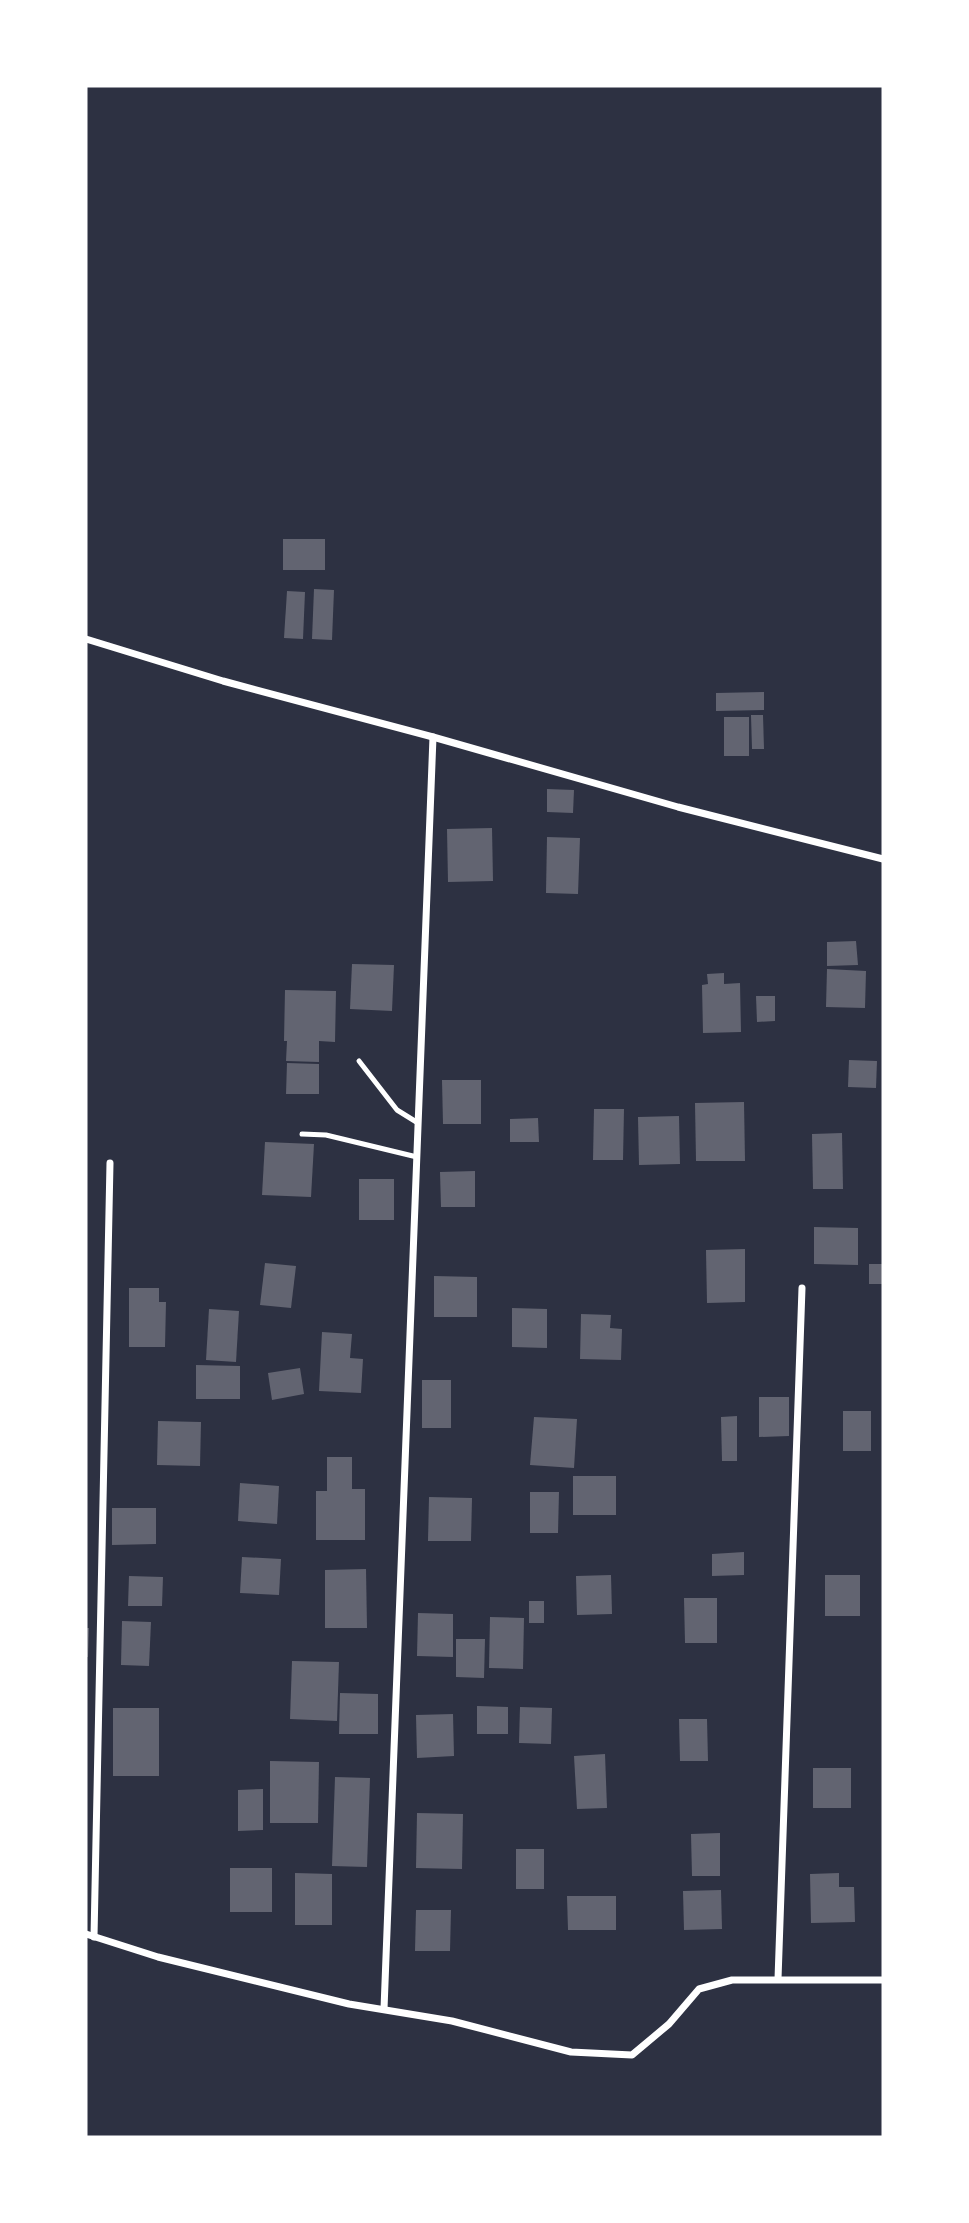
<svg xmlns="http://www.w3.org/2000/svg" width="969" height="2223" viewBox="0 0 969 2223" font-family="'Noto Sans',sans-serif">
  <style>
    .building { fill: #626471 }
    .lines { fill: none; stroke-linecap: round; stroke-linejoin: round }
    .service { stroke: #fff; stroke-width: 5 }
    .minor { stroke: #fff; stroke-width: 7 }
  </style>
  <rect width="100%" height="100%" fill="#2d3142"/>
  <g class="building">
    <rect x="283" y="539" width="42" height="31"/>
    <polygon points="314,589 334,590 332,640 312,639"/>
    <polygon points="287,591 305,592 303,639 284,638"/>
    <polygon points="764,692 764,710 716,711 716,693"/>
    <polygon points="751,715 763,715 764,749 752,749"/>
    <rect x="724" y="717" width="25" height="39"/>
    <polygon points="547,789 574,790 573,813 547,812"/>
    <polygon points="492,828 493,881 448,882 447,829"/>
    <polygon points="547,837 580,838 578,894 546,893"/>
    <polygon points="856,941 858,965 827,966 827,942"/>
    <polygon points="352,964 394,965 392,1011 350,1009"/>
    <polygon points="827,969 866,971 865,1008 826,1007"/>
    <polygon points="724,973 724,984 740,983 741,1032 703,1033 702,985 708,984 707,974"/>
    <polygon points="285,990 336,991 335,1042 319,1041 319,1062 286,1061 287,1041 284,1041"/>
    <polygon points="756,996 775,996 775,1021 757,1022"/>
    <polygon points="849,1060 877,1061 876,1088 848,1087"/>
    <polygon points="287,1063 319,1064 319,1094 286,1094"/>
    <polygon points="442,1080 481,1080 481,1124 443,1124"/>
    <polygon points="744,1102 745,1161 696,1161 695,1103"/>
    <polygon points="594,1109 624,1109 623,1160 593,1160"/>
    <polygon points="679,1116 680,1164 639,1165 638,1117"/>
    <polygon points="538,1118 539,1142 510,1142 510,1119"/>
    <polygon points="842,1133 843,1189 813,1189 812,1134"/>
    <polygon points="265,1142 314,1144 311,1197 262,1195"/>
    <polygon points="475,1171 475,1207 441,1207 440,1172"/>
    <rect x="359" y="1179" width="35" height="41"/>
    <polygon points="814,1227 858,1228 858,1265 814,1264"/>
    <polygon points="745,1249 745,1302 707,1303 706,1250"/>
    <polygon points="265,1263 296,1266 291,1308 260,1305"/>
    <rect x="869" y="1264" width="14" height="20"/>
    <polygon points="434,1276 477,1277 477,1317 434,1317"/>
    <polygon points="129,1288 159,1288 159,1302 166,1302 165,1347 129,1347"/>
    <polygon points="512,1308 547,1309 547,1348 512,1347"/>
    <polygon points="209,1309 239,1311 236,1362 206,1360"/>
    <polygon points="581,1314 611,1315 610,1328 622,1329 621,1360 580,1359"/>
    <polygon points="322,1332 352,1334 350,1358 363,1359 361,1393 319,1391"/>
    <polygon points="196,1365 240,1366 240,1399 196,1399"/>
    <polygon points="300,1368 304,1394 272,1400 268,1373"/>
    <rect x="422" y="1380" width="29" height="48"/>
    <polygon points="759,1397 789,1397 789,1436 759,1437"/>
    <rect x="843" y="1411" width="28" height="40"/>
    <polygon points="737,1416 737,1461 722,1461 721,1417"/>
    <polygon points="534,1417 577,1419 574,1468 530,1465"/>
    <polygon points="158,1421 201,1422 200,1466 157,1465"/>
    <polygon points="327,1457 352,1457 352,1489 365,1489 365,1540 316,1540 316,1491 327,1491"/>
    <rect x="573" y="1476" width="43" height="39"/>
    <polygon points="240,1483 279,1486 277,1524 238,1521"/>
    <polygon points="530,1492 559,1492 558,1533 530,1533"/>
    <polygon points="429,1497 472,1498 471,1541 428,1541"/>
    <polygon points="112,1508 156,1508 156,1544 112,1545"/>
    <polygon points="744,1552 744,1575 712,1576 712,1554"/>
    <polygon points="242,1557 281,1559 279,1595 240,1593"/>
    <polygon points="366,1569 367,1628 325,1628 325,1570"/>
    <polygon points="611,1575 612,1614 577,1615 576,1576"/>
    <rect x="825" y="1575" width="35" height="41"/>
    <polygon points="129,1576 163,1577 162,1606 128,1606"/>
    <polygon points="684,1598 717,1598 717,1643 685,1643"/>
    <rect x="529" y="1601" width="15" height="22"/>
    <polygon points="418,1613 453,1614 453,1657 417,1656"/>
    <polygon points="490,1617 524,1618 523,1669 489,1668"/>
    <polygon points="122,1621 151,1622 149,1666 121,1665"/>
    <polygon points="86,1628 89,1628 88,1657 86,1657"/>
    <polygon points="456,1639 485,1639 484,1678 456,1677"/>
    <polygon points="292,1661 339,1662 337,1721 290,1719"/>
    <polygon points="340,1693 378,1694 378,1734 339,1734"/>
    <polygon points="477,1706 508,1707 508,1734 477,1734"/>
    <polygon points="520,1707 552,1708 551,1744 519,1743"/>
    <rect x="113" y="1708" width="46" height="68"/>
    <polygon points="453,1714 454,1756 417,1758 416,1715"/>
    <polygon points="679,1719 707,1719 708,1761 680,1761"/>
    <polygon points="605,1754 607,1808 577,1809 574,1756"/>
    <polygon points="270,1761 319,1762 318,1823 270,1823"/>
    <rect x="813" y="1768" width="38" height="40"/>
    <polygon points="335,1777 370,1778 367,1867 332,1866"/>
    <polygon points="263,1789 263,1830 238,1831 238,1790"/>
    <polygon points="417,1813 463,1814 462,1869 416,1868"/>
    <polygon points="720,1833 720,1876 692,1876 691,1834"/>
    <rect x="516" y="1849" width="28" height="40"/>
    <rect x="230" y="1868" width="42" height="44"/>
    <polygon points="295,1873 332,1874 332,1925 295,1925"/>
    <polygon points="839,1873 839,1887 854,1887 855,1922 811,1923 810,1874"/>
    <polygon points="721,1890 722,1929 684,1930 683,1891"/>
    <polygon points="567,1896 616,1896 616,1930 568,1930"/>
    <polygon points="416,1910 451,1910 450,1951 415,1951"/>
  </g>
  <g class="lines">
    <g class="service">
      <polyline points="359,1061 397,1110 418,1123"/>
      <polyline points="302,1134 326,1135 417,1157"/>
    </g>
    <g class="minor">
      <polyline points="86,639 223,681 433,737 678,807 883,859"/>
      <polyline points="86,1934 158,1957 349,2004 452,2021 571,2052 632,2055 669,2024 699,1989 732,1980 883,1980"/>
      <polyline points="94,1937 110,1163"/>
      <polyline points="778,1979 802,1288"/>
      <polyline points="384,2009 433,737"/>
    </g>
  </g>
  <rect width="969" height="2223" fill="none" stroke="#ffffff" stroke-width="175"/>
</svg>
